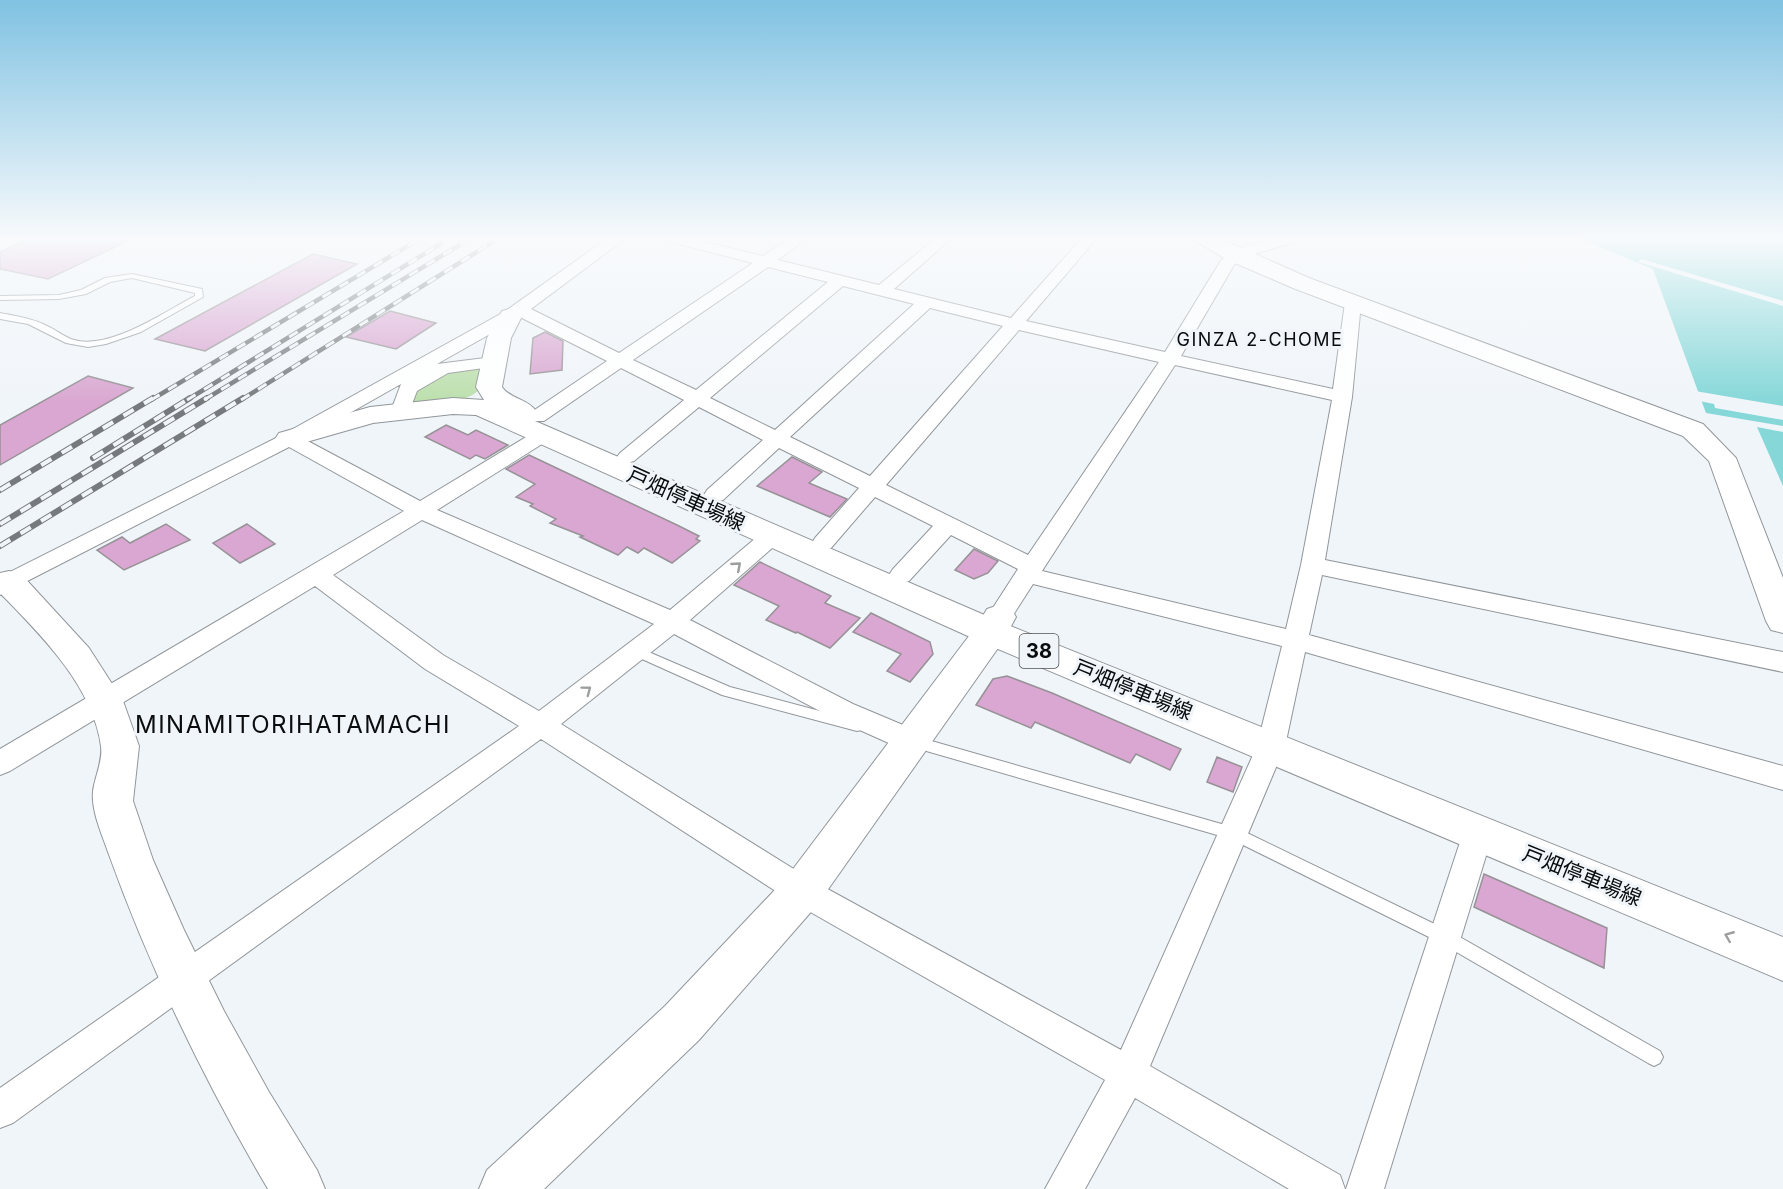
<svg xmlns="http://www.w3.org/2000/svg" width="1783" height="1189" viewBox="0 0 1783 1189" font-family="Inter,'Noto Sans JP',sans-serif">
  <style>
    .green { fill: #bcdfac }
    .water { fill: #85d7d8 }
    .pier { fill: #f0f5f9 }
    .building { fill: #d9a7d1; stroke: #969296; stroke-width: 1.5 }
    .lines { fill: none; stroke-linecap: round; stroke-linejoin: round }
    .lane-casing { stroke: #91969a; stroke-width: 2 }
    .street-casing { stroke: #91969a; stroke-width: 2 }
    .secondary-casing { stroke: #91969a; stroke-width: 2 }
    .primary-casing { stroke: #91969a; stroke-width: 2 }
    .lane { fill: #fff; fill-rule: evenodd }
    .street { fill: #fff; fill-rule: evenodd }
    .secondary { fill: #fff; fill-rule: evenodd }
    .primary { fill: #fff; fill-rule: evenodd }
    .rail-far1-casing { stroke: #767a7c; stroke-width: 4.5 }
    .rail-casing { stroke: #767a7c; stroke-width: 6 }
    .rail-far1 { stroke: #f0f5f9; stroke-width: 3; stroke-dasharray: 10; stroke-linecap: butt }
    .rail { stroke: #f0f5f9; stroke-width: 4; stroke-dasharray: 12; stroke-linecap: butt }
    .oneway { stroke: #9d9e9e }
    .labels { text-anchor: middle; stroke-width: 6; stroke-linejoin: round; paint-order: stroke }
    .far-neighbourhood-label { font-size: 18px; letter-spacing: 1.5px; fill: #0a0c0d; stroke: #f0f5f9 }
    .shield { fill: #f0f5f9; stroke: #4f5254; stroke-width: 1.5 }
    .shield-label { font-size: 20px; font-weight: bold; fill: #0a0c0d }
    .street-label { font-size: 21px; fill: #0a0c0d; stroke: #f0f5f9 }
    .quarter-label { font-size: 24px; letter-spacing: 1.5px; fill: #0a0c0d; stroke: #f0f5f9 }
  </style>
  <rect width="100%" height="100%" fill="#f0f5f9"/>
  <path class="green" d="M 488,367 C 486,373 485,381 482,386 C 473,403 431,405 413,407 L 415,391 L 447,371 Z"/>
  <g class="water">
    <polygon points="1578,238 1783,238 1783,426 1706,413 1653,269"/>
    <polygon points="1757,427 1783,432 1783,486"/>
  </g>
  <g class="pier">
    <polygon points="1641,259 1783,301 1783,306 1638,262"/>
    <polygon points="1695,391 1783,406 1783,420 1715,408 1714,404 1699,401"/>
  </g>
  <g class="building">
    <polygon points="30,238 134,238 48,279 0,269 0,252"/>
    <polygon points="313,254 357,264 205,351 155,339"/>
    <polygon points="390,311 436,323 396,349 346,337"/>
    <polygon points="545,332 563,341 562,370 530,374 533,338"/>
    <polygon points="88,376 133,388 0,465 0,425"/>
    <polygon points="446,425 468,435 476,430 508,445 485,459 476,455 470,459 425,437"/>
    <polygon points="529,455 677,525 699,536 696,539 700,541 672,563 644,548 638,553 627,547 618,555 580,537 583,536 550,523 556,519 530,506 533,504 516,497 535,484 506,469"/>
    <polygon points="792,457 822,472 809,483 847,499 830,517 757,486"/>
    <polygon points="166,524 190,540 124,570 97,550 122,537 130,543"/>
    <polygon points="247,524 275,544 240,563 213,543"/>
    <polygon points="974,549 998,561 988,573 974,579 955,570"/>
    <polygon points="760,562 831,596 825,603 860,618 830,648 797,632 796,633 766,620 779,606 734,585"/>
    <polygon points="871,613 930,642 933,654 910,682 887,671 901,654 853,632"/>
    <polygon points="1007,676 1052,693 1181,749 1170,770 1136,754 1130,763 1035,722 1031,728 976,705 993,679"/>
    <polygon points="1217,757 1242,767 1233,792 1207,782"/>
    <polygon points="1484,874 1607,928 1604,968 1474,907"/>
  </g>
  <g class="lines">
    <g class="lane-casing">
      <g id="lane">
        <path d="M 132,274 L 202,289 L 203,297 L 141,332 L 106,344 L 88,347 L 66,343 L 28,324 L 0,319 L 0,313 C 15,316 31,318 45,325 C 55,329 64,337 74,340 C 110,350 164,312 195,296 L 195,293 L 132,278 L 110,282 L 86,294 L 59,299 L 0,300 L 0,296 L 59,295 L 81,290 L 105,278 Z"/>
        <polygon points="637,647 730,687 857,721 862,722 864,726 862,730 857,731 722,695 633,655 631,652 633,649"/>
        <polygon points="914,736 1239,829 1451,932 1660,1051 1663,1057 1660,1063 1654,1066 1648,1063 1439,942 1231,839 909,746 907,742 909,738"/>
      </g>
    </g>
    <g class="street-casing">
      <g id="street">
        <path d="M 608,238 L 626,238 L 531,309 L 619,353 L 753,263 L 667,241 L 665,238 L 689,238 L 763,256 L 790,238 L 807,238 L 778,260 L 879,285 L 936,238 L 952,238 L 894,289 L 1011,318 L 1082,238 L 1097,238 L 1026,321 L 1165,352 L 1220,262 C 1235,243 1278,238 1300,238 L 1298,241 L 1241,258 L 1234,265 L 1181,356 L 1333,389 L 1345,303 L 1347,299 L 1359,299 L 1361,303 L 1352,397 L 1325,560 L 1783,652 L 1783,672 L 1322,575 L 1309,635 L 1783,766 L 1783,790 L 1305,652 L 1285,746 L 1150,1066 L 1340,1175 L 1345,1189 L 1289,1189 L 1135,1098 L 1085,1189 L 1045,1189 L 1105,1080 L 791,901 L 541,739 L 13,1123 L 0,1128 L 0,1088 L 519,726 L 425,669 L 315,586 L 10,771 L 0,775 L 0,749 L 404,511 L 289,447 L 0,595 L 0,577 L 282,435 L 504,312 ZM 768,267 L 828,282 L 696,390 L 633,360 ZM 843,286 L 914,304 L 775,430 L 710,398 ZM 930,308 L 1003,326 L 870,476 L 790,437 ZM 520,317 L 607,361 L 530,413 L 527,417 L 530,421 L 544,421 L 621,368 L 684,400 L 620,453 L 617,457 L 620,461 L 627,463 L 634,461 L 699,407 L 763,440 L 707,490 L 704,495 L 707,500 L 715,502 L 723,500 L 779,448 L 859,488 L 815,538 L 812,543 L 815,548 L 823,550 L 831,548 L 875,497 L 933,526 L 893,569 L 889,575 L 893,581 L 901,583 L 909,581 L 951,535 L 1018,569 L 987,617 L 990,623 L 999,626 L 1008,623 L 1033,584 L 1282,646 L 1257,746 L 1121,1050 L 813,881 L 561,724 L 674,634 L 833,718 L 902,749 L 912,752 L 922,749 L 926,741 L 922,733 L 853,704 L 690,620 L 779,542 L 782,537 L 779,532 L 771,530 L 763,532 L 670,610 L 437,510 L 550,439 L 553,435 L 550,431 L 536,431 L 420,501 L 304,439 L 401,384 L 392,408 L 395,412 L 409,412 L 417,391 L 448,373 L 491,367 L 494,363 L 491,359 L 485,358 L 437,364 ZM 1019,330 L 1159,362 L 1028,555 L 886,485 ZM 1175,365 L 1332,400 L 1301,565 L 1286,629 L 1042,571 ZM 422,520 L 654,624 L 539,711 L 443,655 L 333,575 Z"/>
        <polygon points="1478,820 1489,824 1493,833 1384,1189 1346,1189 1463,833 1467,824"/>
      </g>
    </g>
    <g class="secondary-casing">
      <g id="secondary">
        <polygon points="1194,238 1219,238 1309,278 1703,424 1736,458 1783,578 1783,633 1771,630 1766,621 1709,461 1683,436 1293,288 1228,260 1197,242"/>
        <path d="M 9,571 L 21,574 L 89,648 L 123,701 L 139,746 L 133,801 L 153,860 L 184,930 L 224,1011 L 269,1092 L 317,1170 L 325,1189 L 268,1189 C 205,1082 150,969 108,852 C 102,834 91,811 93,791 C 95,776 103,761 101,746 C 93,686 40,634 0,593 L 0,573 Z"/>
        <polygon points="999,605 1011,609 1016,617 1003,641 817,905 699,1040 544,1189 479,1189 487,1170 665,1006 787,877 978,624 987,609"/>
      </g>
    </g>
    <g class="primary-casing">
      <path id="primary" d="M 510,309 L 518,311 L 522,316 L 511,338 L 502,387 C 510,399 528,399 536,411 L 532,417 L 528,418 L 1003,623 L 1783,937 L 1783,981 L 979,641 L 476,415 L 453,414 L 373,423 L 289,447 L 279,445 L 275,439 L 279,433 L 370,407 L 453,398 L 484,400 L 476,387 L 487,338 L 502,311 Z"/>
    </g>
    <use href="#lane" class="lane"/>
    <use href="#street" class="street"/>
    <use href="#secondary" class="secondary"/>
    <use href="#primary" class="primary"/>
    <g class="rail-far1-casing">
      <g id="rail-far1">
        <polyline points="151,400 421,238"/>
        <polyline points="187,400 450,238"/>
        <polyline points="204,400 471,238"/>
        <polyline points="241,400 499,238"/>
      </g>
    </g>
    <g class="rail-casing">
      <g id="rail">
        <polyline points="93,458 190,398"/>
        <polyline points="0,490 153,398"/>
        <polyline points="0,524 207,398"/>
        <polyline points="0,546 243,398"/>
      </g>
    </g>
    <use href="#rail-far1" class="rail-far1"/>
    <use href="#rail" class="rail"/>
  </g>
  <defs><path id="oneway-chevron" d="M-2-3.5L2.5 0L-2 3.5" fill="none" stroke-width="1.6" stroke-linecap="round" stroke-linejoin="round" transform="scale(1.5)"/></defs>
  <g class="oneway">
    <use href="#oneway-chevron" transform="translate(737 566) rotate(-41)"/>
    <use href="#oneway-chevron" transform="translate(587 690) rotate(-37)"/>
    <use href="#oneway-chevron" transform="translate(1729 936) rotate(-158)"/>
  </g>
  <linearGradient id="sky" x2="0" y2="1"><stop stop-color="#80c2e2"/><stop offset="0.59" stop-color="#f8fafc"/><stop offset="1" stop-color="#f8fafc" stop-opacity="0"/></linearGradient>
  <rect width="1783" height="404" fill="url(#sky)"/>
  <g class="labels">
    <g class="far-neighbourhood-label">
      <text x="1260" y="346">GINZA 2-CHOME</text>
    </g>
    <rect class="shield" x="1019.5" y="634" width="39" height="34" rx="4.5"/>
    <g class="shield-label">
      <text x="1039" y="658">38</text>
    </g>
    <g class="street-label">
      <text transform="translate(686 499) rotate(24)" y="7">戸畑停車場線</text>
      <text transform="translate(1133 690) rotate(22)" y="7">戸畑停車場線</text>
      <text transform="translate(1582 876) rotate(22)" y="7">戸畑停車場線</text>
    </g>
    <g class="quarter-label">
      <text x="293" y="733">MINAMITORIHATAMACHI</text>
    </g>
  </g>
</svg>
